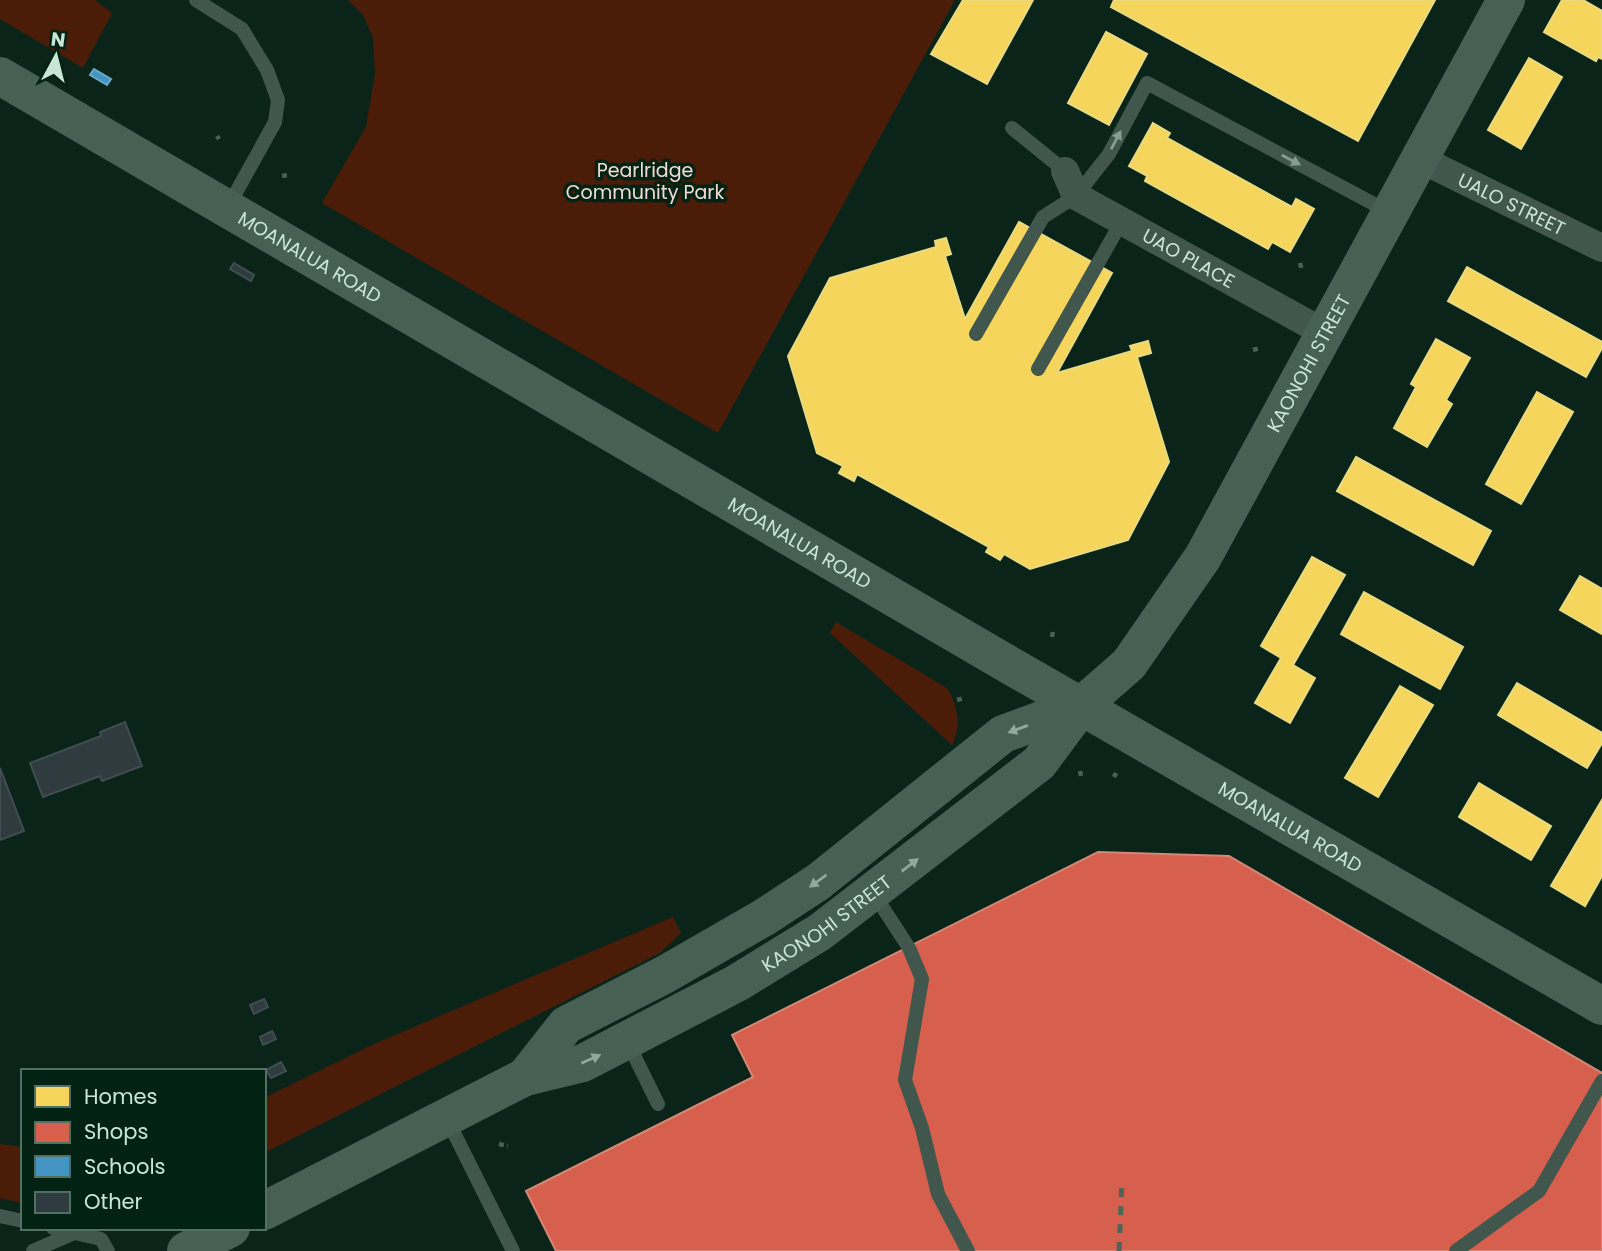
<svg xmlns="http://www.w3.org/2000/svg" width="1602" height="1251" viewBox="0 0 1602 1251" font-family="Poppins,sans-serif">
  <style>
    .green { fill: #4b1d08 }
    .homes { fill: #f6d55c; stroke: #e8da80; stroke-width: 2 }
    .shops { fill: #d6604d; stroke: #d28876; stroke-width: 2 }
    .schools { fill: #4393c3; stroke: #6bacc8; stroke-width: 2 }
    .building { fill: #2f3b3e; stroke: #404e51; stroke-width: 2 }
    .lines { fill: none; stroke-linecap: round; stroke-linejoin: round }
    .path { stroke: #4d6057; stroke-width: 4.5; stroke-dasharray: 5 3.5; stroke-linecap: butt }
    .lane { stroke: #41564c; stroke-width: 14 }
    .street { stroke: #41564c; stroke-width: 28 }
    .secondary { stroke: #466054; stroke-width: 38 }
    .rail { stroke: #50635a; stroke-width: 5; stroke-dasharray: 9 9; stroke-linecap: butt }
    .oneway { fill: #849e90 }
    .oneway2 { fill: #8eaa9b }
    .labels { text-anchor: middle; stroke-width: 7; stroke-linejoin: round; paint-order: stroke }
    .park-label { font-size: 19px; fill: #f4dcd4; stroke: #022214 }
    .street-label { font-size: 19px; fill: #c8e6d5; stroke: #022214 }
  </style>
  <rect width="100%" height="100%" fill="#0a2419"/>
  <g class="green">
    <polygon points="0,0 95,0 112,13 83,68 0,19"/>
    <polygon points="348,0 955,0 718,433 322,203 366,127 375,73 373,38 363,15"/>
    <path d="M 836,622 L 947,688 C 958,705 962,727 952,745 L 830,633 Z"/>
    <polygon points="673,917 681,933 660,953 264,1153 264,1098 374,1044"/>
    <polygon points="0,1144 23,1147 23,1203 0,1198"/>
  </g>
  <g class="homes">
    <polygon points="963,0 1033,0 987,84 931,54"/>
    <polygon points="1114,0 1435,0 1358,141 1111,7"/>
    <polygon points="1562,0 1583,0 1602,11 1602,59 1598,57 1596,61 1544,32"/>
    <polygon points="1106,32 1147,54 1109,125 1068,103"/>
    <polygon points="1529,58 1562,77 1521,149 1488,130"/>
    <polygon points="1153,123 1170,133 1167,138 1292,207 1296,199 1314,209 1290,252 1272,242 1268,249 1145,181 1147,176 1129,166"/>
    <polygon points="1019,222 1112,273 1057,373 1132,351 1130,346 1148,341 1151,353 1137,357 1169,462 1128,540 1030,569 1004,554 1000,560 986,552 989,547 857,474 854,481 839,473 843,466 817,453 788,356 830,278 936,247 935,241 946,238 951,254 945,256 965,319"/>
    <polygon points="1467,267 1602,342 1602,348 1586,377 1448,301"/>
    <polygon points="1436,339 1470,358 1446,400 1452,404 1427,447 1394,428 1416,387 1411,384"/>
    <polygon points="1537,392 1573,412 1521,504 1486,484"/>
    <polygon points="1356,457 1491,531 1473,565 1337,491"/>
    <polygon points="1312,557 1345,575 1293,665 1315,678 1290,723 1255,703 1281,658 1261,646"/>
    <polygon points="1580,576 1602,589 1602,634 1560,610"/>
    <polygon points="1364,592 1463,647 1440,689 1341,634"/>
    <polygon points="1517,683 1602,733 1602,743 1587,768 1498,715"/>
    <polygon points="1400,686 1433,705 1378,797 1345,778"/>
    <polygon points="1479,783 1551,826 1531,860 1459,817"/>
    <polygon points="1602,800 1602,876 1585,906 1551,886"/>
  </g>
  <polygon class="shops" points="1098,852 1229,856 1602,1073 1602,1251 556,1251 526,1191 753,1077 732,1035"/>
  <polygon class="schools" points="94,69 111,79 107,85 90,75"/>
  <g class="building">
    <polygon points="234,263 254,275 251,281 230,269"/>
    <polygon points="125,722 142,766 102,781 100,776 43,797 30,763 101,736 100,732"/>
    <polygon points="0,768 24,831 0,840"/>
    <polygon points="264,999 268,1007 254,1014 250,1005"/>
    <polygon points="272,1031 276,1039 263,1045 260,1037"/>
    <polygon points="281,1062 286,1071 271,1078 266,1070"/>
  </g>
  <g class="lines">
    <g class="path">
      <polyline points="217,136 219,139"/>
      <polyline points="282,176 289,175"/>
      <polyline points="1300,263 1302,270"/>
      <polyline points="1253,350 1260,348"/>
      <polyline points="1052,637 1053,630"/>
      <polyline points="957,700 964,698"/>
      <polyline points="1080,771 1081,776"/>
      <polyline points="1114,777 1116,773"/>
      <polyline points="499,1144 508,1146"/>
    </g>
    <g class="lane">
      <polyline points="196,0 242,29 267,70 278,100 275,122 228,207"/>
      <polyline points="1012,128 1065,171"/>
      <polyline points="976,334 1043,217 1076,196 1109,154 1147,83 1389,212"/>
      <polyline points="1038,369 1122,221"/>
      <polyline points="874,894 909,948 922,979 905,1080 922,1128 938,1194 968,1251"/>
      <polyline points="628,1043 658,1104"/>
      <polyline points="447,1119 513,1251"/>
      <polyline points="0,1216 23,1221"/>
      <polyline points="53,1228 101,1239 108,1251"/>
      <polyline points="33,1251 74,1233"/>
      <polyline points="1456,1251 1539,1191 1602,1081"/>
    </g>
    <g class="street">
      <path id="s1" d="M 1420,159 L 1602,248"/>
      <path id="s2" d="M 1065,171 L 1076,196 L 1325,333"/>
    </g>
    <g class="secondary">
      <path id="s3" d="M 0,76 L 1011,666 L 1602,1006"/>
      <polyline points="525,1077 566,1025 664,975 763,918 818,882 1003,734 1082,705"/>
      <path id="s4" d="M 264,1211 L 525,1077 L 583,1063 L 737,983 L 820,932 L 1039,763 L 1082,705 L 1129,664 L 1203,557 L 1506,0"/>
      <polyline points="186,1251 231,1228"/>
    </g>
    <polyline class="rail" points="1119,1251 1122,1180"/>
  </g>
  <defs><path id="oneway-solid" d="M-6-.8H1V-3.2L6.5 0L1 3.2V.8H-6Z" transform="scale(1.75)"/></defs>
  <g class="oneway">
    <use href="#oneway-solid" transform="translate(1116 140) rotate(-62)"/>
    <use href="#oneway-solid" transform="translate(1291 160) rotate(28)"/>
  </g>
  <g class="oneway2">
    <use href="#oneway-solid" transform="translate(1018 729) rotate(160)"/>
    <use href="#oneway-solid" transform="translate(910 865) rotate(-38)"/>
    <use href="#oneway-solid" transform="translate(818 881) rotate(144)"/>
    <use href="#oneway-solid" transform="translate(591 1059) rotate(-24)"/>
  </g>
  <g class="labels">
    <g class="park-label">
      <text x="645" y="177">Pearlridge<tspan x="645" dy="22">Community Park</tspan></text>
    </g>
    <g class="street-label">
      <text dy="7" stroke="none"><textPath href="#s1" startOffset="102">UALO STREET</textPath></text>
      <text dy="7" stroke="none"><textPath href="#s3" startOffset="359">MOANALUA ROAD</textPath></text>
      <text dy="7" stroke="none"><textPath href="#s2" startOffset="156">UAO PLACE</textPath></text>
      <text dy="7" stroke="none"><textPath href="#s4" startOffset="1386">KAONOHI STREET</textPath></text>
      <text dy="7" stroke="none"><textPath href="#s3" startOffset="926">MOANALUA ROAD</textPath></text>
      <text dy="7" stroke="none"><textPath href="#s3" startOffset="1493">MOANALUA ROAD</textPath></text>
      <text dy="7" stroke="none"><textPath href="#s4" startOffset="634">KAONOHI STREET</textPath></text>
    </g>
  </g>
  <rect x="21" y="1069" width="245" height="161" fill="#022214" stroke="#517061" stroke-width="2"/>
  <rect x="35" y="1086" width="35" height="21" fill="#f6d55c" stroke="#517061" stroke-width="2"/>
  <text x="84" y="1104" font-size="21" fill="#c8e6d5">Homes</text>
  <rect x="35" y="1122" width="35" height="21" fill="#d6604d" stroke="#517061" stroke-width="2"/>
  <text x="84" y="1139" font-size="21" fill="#c8e6d5">Shops</text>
  <rect x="35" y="1156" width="35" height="21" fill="#4393c3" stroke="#517061" stroke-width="2"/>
  <text x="84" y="1174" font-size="21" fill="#c8e6d5">Schools</text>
  <rect x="35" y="1192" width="35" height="21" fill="#2f3b3e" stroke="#517061" stroke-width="2"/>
  <text x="84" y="1209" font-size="21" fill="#c8e6d5">Other</text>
  <g transform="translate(56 56) rotate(7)" stroke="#022214" stroke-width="5" paint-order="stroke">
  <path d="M0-5L12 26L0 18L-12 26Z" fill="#c8e6d5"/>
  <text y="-10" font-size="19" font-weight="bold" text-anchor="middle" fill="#c8e6d5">N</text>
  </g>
</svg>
